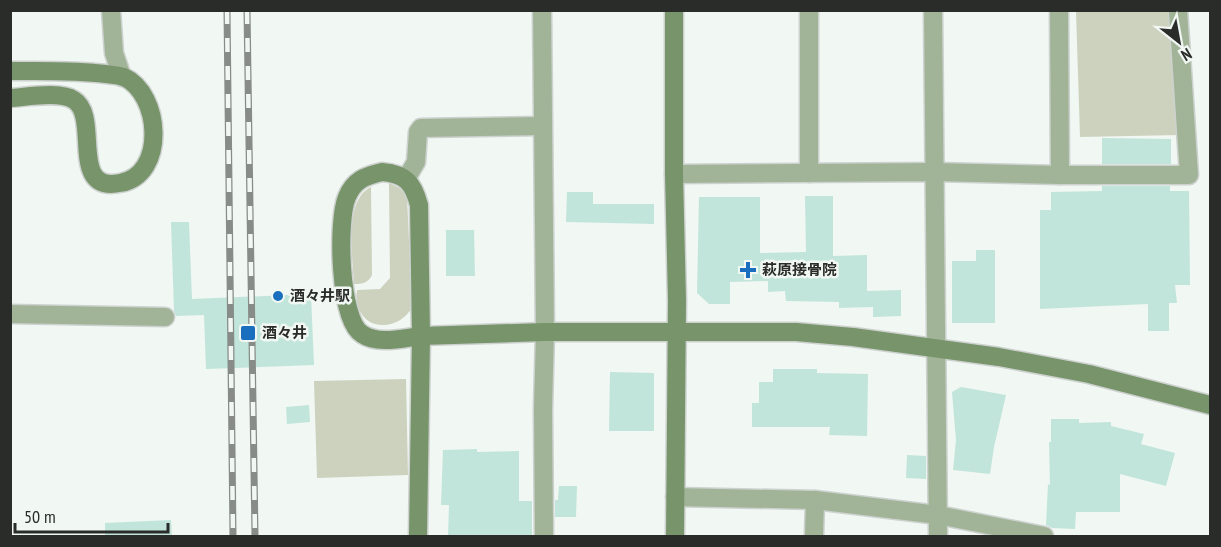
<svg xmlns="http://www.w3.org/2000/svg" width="1221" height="547" viewBox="0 0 1221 547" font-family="'PT Sans Narrow','Noto Sans JP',sans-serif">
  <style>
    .green { fill: #cdd2be }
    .building { fill: #c1e5da }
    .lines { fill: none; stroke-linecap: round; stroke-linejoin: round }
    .street-casing { stroke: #cdd2cf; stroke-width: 21 }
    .secondary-casing { stroke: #cdd2cf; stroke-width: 21 }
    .street { stroke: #a1b498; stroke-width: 18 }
    .secondary { stroke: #78946b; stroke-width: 18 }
    .rail-casing { stroke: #888c89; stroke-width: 7 }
    .rail { stroke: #f1f7f3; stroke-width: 4.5; stroke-dasharray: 14; stroke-linecap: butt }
    .poi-dot { fill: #196fbd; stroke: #f1f7f3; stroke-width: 2 }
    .labels { text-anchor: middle; stroke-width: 5; stroke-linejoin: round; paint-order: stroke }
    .poi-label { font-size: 15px; font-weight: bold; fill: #2a2c2a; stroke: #f1f7f3; text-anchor: start }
  </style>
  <rect width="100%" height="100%" fill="#f1f7f3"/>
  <g class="green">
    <polygon points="1076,11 1174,11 1179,135 1080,137"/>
    <path d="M 389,183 L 401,189 L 407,197 L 412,307 C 403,326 373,333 361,313 C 356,307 356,298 357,290 L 380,289 L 390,278 Z"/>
    <path d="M 371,187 L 372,275 C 368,283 363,284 354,284 C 353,258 343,200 371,187 Z"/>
    <polygon points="406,379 408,475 317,478 314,381"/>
  </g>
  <g class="building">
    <polygon points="1102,138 1171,139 1171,164 1102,164"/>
    <polygon points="1102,186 1170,186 1170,191 1189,191 1190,285 1175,285 1177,303 1169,303 1169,331 1148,331 1148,304 1040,309 1040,210 1051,210 1051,192 1102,191"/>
    <polygon points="567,192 593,192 593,204 654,204 654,224 566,222"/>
    <polygon points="805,196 833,196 833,256 867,255 867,291 901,290 901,316 873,317 873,307 839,308 839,302 786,301 785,291 768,292 768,281 730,282 730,304 709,304 697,293 699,197 760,197 760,253 806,252"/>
    <polygon points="171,222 189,222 192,299 311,294 314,365 206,369 204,315 176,316 174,311"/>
    <polygon points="446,230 474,230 475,276 446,276"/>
    <polygon points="976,250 995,250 995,323 952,323 952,261 976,261"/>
    <polygon points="773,369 817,369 817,373 868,374 867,436 829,435 830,427 752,427 752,403 759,403 759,382 773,382"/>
    <polygon points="610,372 654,373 654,431 609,431"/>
    <polygon points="961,387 1006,395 994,447 990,474 953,470 956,440 952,392"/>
    <polygon points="309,405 310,422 287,424 286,407"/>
    <polygon points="1051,419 1079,419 1079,423 1111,422 1111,426 1144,434 1141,444 1175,453 1166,486 1120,474 1120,512 1076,512 1075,529 1052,528 1046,525 1048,484 1050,485 1049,442 1051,442"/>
    <polygon points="477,449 477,452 519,451 519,501 532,501 532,537 448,537 449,505 441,505 443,450"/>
    <polygon points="907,455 926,456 926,479 906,478"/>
    <polygon points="559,486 577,486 576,517 555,517 555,500 558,500"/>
    <polygon points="171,520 172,537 105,537 105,523"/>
  </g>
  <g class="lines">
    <g class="street-casing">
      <g id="street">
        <polyline points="111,10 114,53 122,77"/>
        <polyline points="542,10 545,332 543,409 544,536"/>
        <polyline points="809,10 809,173"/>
        <polyline points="933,10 938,536"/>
        <polyline points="674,174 935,172 1060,175 1059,10"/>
        <polyline points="1060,175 1189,175 1178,10"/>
        <polyline points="406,179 416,162 418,132 421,128 542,126"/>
        <polyline points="10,314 165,317"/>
        <polyline points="675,497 815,500 938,515 1044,536"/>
        <polyline points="814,536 815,500"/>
      </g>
    </g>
    <g class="secondary-casing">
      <g id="secondary">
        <polyline points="674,10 674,174 677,300 675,536"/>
        <path d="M 10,71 C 42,71 75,70 106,74 C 111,75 119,75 124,77 C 161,94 167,175 120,183 C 68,193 101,117 74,100 C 60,91 27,97 10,98"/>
        <path d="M 382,172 C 406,174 413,183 419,205 L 421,336 C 403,338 378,345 362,334 C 339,320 337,220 347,197 C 354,180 365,176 382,172 Z"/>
        <polyline points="418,536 421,336 545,332 796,332 853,337 999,357 1089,374 1210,405"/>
      </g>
    </g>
    <use href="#street" class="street"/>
    <use href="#secondary" class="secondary"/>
    <g class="rail-casing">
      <g id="rail">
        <polyline points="227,10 233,536"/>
        <polyline points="247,10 255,536"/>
      </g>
    </g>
    <use href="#rail" class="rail"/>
  </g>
  <g class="poi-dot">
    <path d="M745 261h6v6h6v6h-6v6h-6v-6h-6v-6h6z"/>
    <circle cx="278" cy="296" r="6"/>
    <rect x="240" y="325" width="16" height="16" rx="3"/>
  </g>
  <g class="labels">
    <g class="poi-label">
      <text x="762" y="275">萩原接骨院</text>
      <text x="290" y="301">酒々井駅</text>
      <text x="262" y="338">酒々井</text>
    </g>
  </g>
  <rect width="1221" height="547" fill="none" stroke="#2a2c2a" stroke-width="24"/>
  <g transform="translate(1179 42) rotate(149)" stroke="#f1f7f3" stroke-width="4.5" paint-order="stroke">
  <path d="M0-4.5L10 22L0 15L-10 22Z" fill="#2a2c2a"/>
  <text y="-9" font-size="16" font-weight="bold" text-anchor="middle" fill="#2a2c2a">N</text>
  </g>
  <path d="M15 523v9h153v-9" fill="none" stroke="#2a2c2a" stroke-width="3"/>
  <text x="24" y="523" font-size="18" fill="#2a2c2a" stroke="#f1f7f3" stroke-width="4.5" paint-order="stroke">50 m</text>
</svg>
